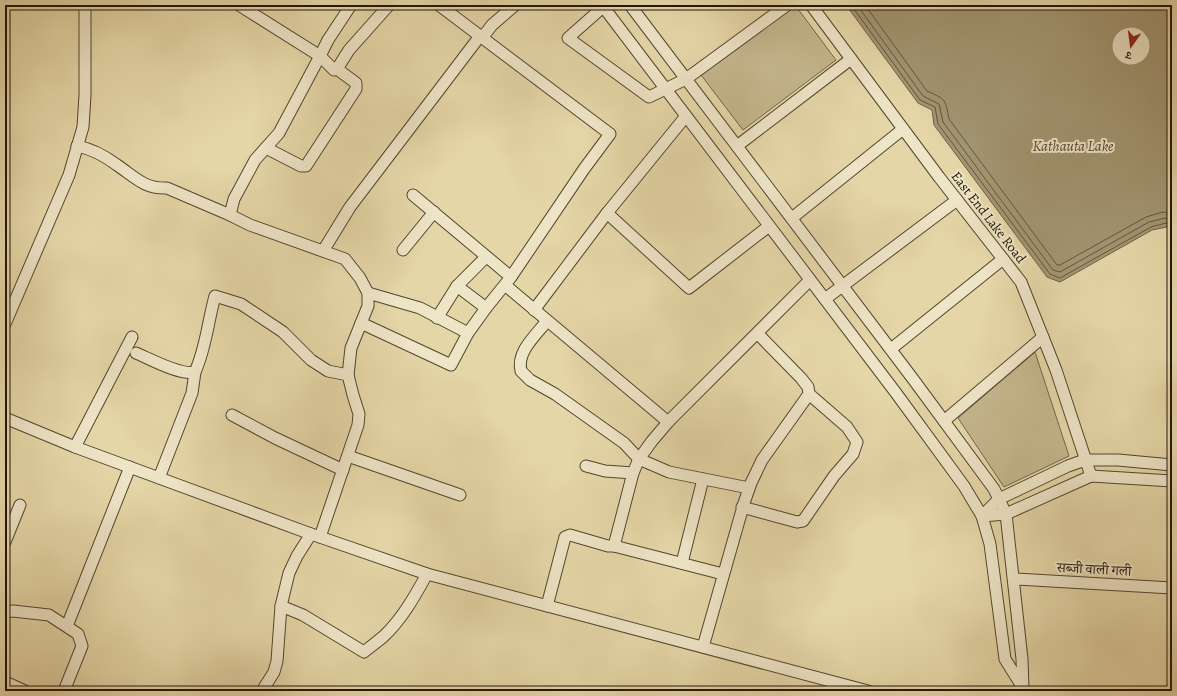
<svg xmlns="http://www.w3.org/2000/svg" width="1177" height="696" viewBox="0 0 1177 696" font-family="Alegreya,'Noto Serif Devanagari',serif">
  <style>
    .green { fill: #c4b58c; stroke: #72664a }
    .water { fill: #a29571; stroke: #6e6247; fill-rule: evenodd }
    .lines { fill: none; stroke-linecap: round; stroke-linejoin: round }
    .shore { stroke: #61563d; stroke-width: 1 }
    .minor-casing { stroke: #514630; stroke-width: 13 }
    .minor { stroke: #eee4c6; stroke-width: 11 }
    .labels { text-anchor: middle; stroke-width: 4; stroke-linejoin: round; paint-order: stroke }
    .street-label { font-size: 14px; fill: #201609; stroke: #eee4c6 }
    .water-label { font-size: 15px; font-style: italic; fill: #544933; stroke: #eee4c6 }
  </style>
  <rect width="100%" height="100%" fill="#e5d6a7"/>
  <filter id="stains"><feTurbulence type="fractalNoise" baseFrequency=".005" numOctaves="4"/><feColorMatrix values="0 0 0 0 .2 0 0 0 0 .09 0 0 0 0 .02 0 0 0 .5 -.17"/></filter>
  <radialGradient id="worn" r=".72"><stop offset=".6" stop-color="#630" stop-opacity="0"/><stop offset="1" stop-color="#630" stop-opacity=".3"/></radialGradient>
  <g class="green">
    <polygon points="795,5 836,60 743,130 701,75"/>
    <polygon points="1035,352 1069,456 1004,487 958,418"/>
  </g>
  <path class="water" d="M 846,5 L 1172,5 L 1172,231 L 1167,227 L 1152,230 L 1060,282 L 1047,277 L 934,125 L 932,110 L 918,103 ZM 1119,34 L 1143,34 L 1143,58 L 1119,58 Z"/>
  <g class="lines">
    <g class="shore">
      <polyline points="851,5 920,100 935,107 938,124 1050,274 1060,278 1151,227 1166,223 1172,226"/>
      <polyline points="857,5 923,96 939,104 943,122 1053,270 1060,272 1149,222 1165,218 1172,220"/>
      <path d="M 865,5 L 927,91 C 947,100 945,99 949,119 L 1057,265 L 1060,265 L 1146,217 L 1163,212 L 1172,213"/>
    </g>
    <g class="minor-casing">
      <g id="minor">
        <polyline points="239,5 320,56 328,40 351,5"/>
        <polyline points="439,5 480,36 485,34 492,25 515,5"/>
        <polyline points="602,5 896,393 964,486 982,516 990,544 1005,659 1025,691"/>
        <polyline points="630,5 913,379 994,489 1006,514 1022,659 1023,689"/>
        <polyline points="811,5 939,177 1021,282 1056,370 1091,476"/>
        <polyline points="603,7 568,38 649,97 686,79 787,5"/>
        <path d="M 77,146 C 92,149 105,156 117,165 C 135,177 144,189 167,188 L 230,215 L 234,199 L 255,160 L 279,133 L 320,56 L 334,70 L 337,69 L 349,50 L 389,5"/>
        <polyline points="737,146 851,59"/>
        <polyline points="266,148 301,166 306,166 356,89 356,83 337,69"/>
        <polyline points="607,213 686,116"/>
        <polyline points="230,215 250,225 345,259 360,278 368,293 368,306 351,348 348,375 353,395 359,414 358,425 320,537"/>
        <polyline points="792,218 903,129"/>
        <polyline points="403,250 434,212"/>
        <polyline points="323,251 350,207 480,36 610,134 584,169 511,277"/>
        <polyline points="505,285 667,421 669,421 810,280"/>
        <polyline points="457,286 486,308"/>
        <polyline points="368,293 420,308 468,333"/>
        <polyline points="825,299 957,200"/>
        <polyline points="534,310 607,213 689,288 769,226"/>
        <polyline points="437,318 457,286 486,257"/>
        <path d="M 547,321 C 536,335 516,352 521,371 L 530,380 L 555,394 L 624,443 L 639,459 L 669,472 L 749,488"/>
        <polyline points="361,323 451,365 468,333 486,308 511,277 413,195"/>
        <polyline points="5,324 69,175 83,127 85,95 85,5"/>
        <polyline points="891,349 1003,259"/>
        <path d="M 136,353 C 150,359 181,376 195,372 C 206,348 208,321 215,296 L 241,304 L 283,332 L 311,360 L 328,371 L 348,375"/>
        <polyline points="232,415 275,438 343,470"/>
        <polyline points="5,418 75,447 311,534 427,574 868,691"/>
        <polyline points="944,421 1043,337"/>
        <polyline points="75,447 132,337"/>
        <polyline points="348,456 460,495"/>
        <polyline points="586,466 605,471 633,473"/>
        <polyline points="159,478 192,393 195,372"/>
        <polyline points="742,507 797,522 803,521 834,476 853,454 857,442 847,427 809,394"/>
        <polyline points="982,516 999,499 1068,466 1085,460 1118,460 1172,465"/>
        <polyline points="982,516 1006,514 1091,476 1172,481"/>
        <polyline points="5,542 20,505"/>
        <polyline points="614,546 723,574"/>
        <polyline points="682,563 703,479"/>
        <polyline points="1014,579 1172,588"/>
        <path d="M 281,606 L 303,615 L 364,652 C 370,647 377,642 384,636 C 402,619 415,596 427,574"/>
        <polyline points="547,606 565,537 570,535 608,546 614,546 633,473 639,459 652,441 669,421"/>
        <polyline points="5,612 13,611 49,615 78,634 82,646 64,691"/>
        <polyline points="67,626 130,467"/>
        <polyline points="703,647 744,503 751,483 762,460 809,394 808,387 801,378 758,334"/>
        <polyline points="5,682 25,691"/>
        <polyline points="262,691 274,672 277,661 281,606 289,573 297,556 311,534"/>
      </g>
    </g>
    <use href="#minor" class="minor"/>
  </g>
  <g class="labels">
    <g class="street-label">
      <text transform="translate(989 217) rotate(52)" y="5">East End Lake Road</text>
      <text transform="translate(1094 569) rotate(3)" y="5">सब्जी वाली गली</text>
    </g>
    <g class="water-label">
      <text x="1073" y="151">Kathauta Lake</text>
    </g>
  </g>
  <rect width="1177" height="696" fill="none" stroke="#e5d6a7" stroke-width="20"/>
  <rect x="6" y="6" width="1165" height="684" fill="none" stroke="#201609" stroke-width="2"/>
  <rect x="10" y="10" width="1157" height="676" fill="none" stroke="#201609"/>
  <g transform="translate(1131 46) rotate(194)"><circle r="19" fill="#eee4c6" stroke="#9c927a"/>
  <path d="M0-3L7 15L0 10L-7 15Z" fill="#8f2418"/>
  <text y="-6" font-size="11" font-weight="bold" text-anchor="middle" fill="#201609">उ</text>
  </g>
  <rect width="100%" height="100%" filter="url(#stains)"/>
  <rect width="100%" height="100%" fill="url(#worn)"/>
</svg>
